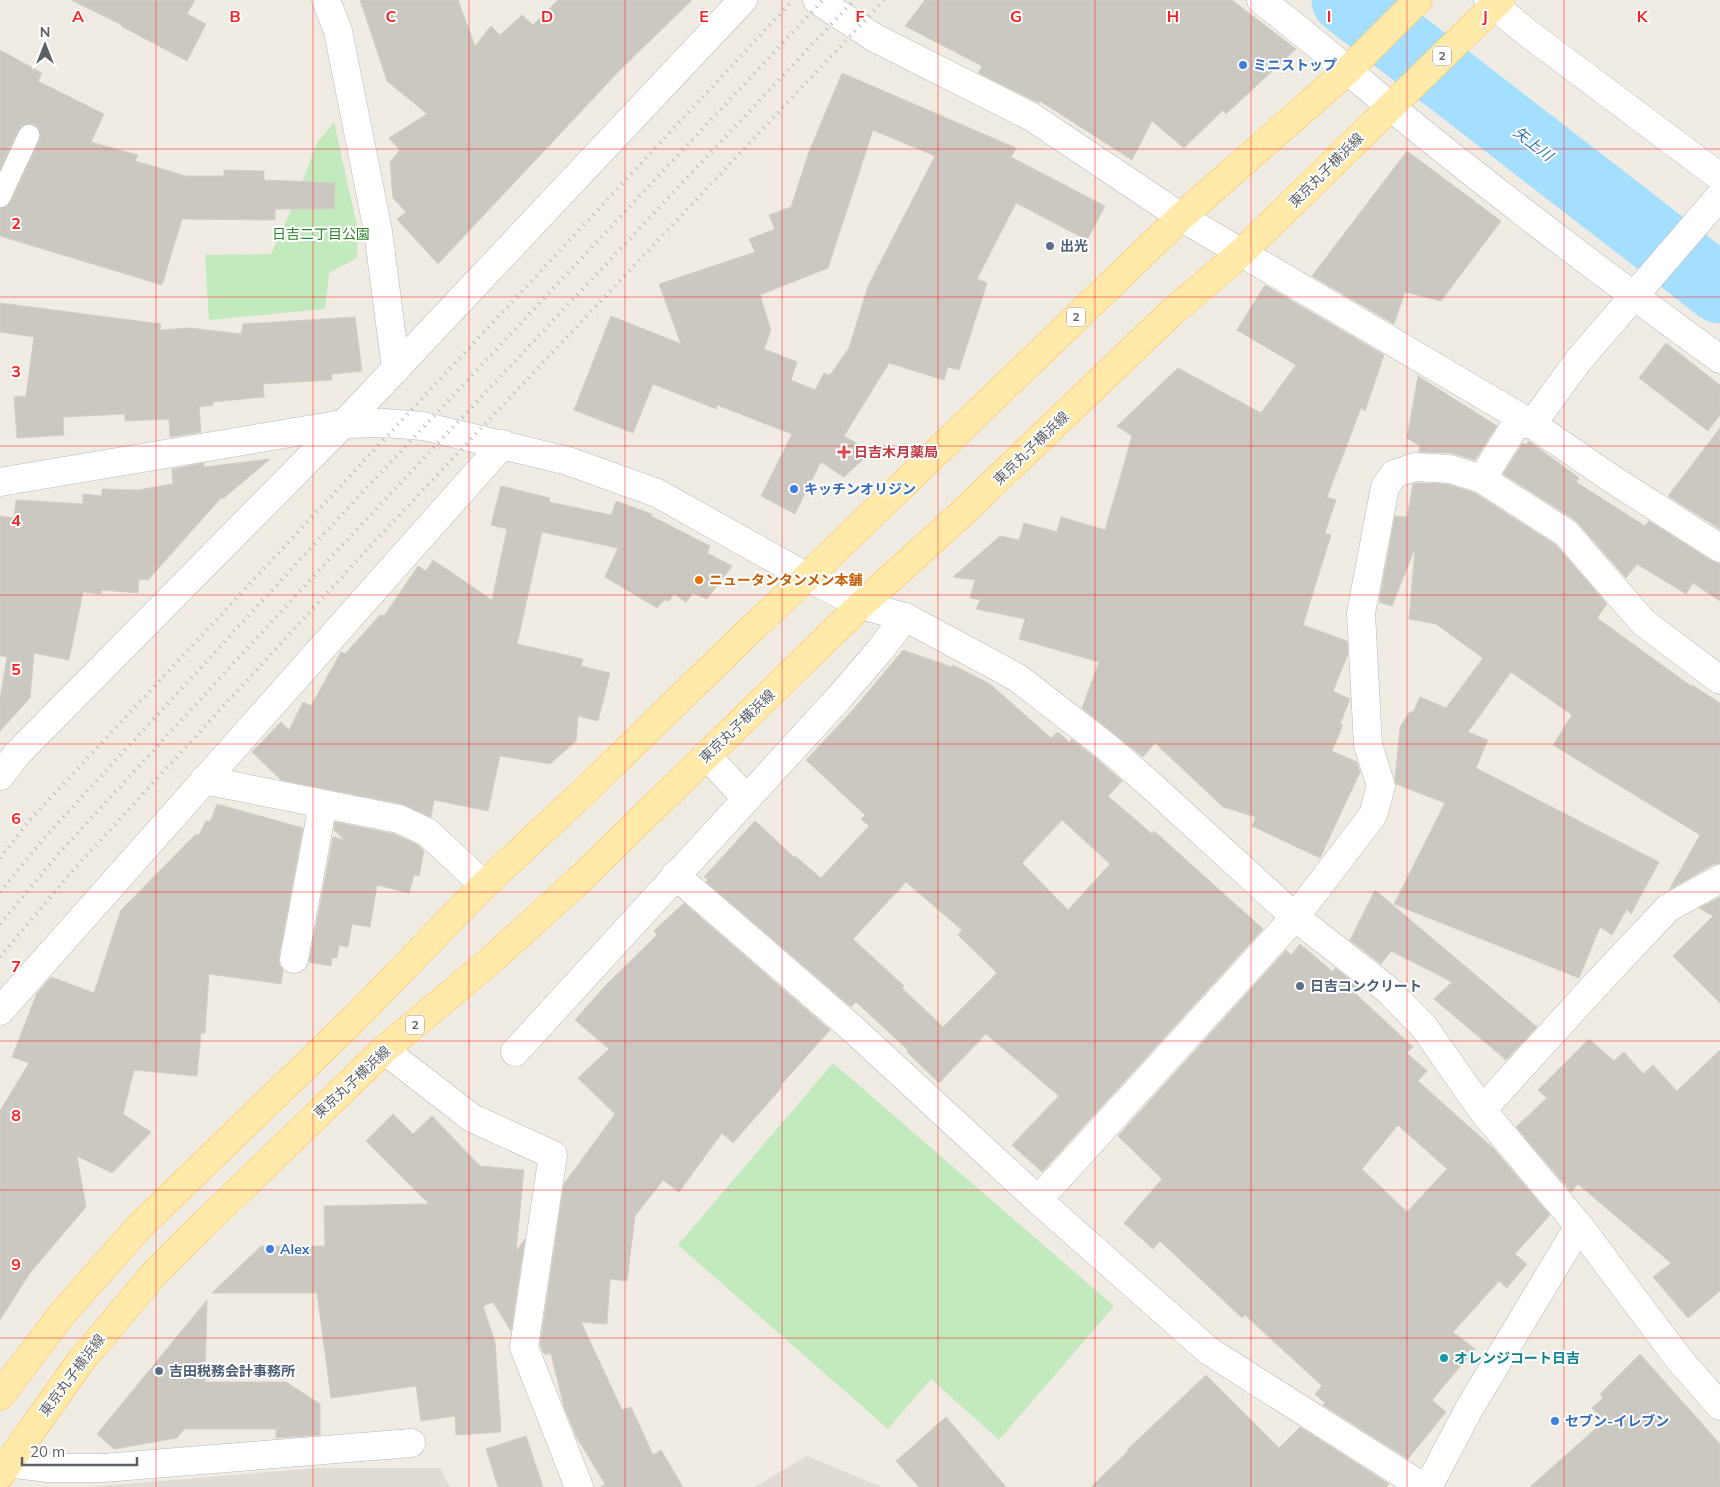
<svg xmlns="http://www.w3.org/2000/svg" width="1720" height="1487" viewBox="0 0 1720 1487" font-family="Mulish,'Noto Sans JP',sans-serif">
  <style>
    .education { fill: #e0dbd3 }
    .green { fill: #c2eabe }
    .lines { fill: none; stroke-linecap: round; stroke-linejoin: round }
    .river { stroke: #a5dfff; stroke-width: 69 }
    .building { fill: #cbc7c1; stroke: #d5cec2; fill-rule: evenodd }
    .lane-casing { stroke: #b5b8bc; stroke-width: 23 }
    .street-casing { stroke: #b5b8bc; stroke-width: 29 }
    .secondary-casing { stroke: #b6bac0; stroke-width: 29 }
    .primary-casing { stroke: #ffbf4e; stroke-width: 29 }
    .lane { stroke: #fff; stroke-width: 21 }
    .street { stroke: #fff; stroke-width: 28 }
    .secondary { stroke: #fff; stroke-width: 28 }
    .primary { stroke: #ffeaaa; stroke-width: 28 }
    .rail { stroke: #b4b5b6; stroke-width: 4; stroke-dasharray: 1 6; stroke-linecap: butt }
    .grid { fill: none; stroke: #fa2021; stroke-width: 1; stroke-opacity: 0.55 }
    .shop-dot { fill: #3f7fe0; stroke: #fff; stroke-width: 2 }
    .service-dot { fill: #5c6f8a; stroke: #fff; stroke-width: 2 }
    .health-dot { fill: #e0444e; stroke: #fff; stroke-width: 2 }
    .food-dot { fill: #e8710a; stroke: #fff; stroke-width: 2 }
    .culture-dot { fill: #0f9aa8; stroke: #fff; stroke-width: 2 }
    .labels { text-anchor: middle; stroke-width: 4; stroke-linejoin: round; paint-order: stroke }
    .shield { fill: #fff; stroke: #8d9094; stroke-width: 1 }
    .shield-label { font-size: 12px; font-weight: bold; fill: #5c6166 }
    .shop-label { font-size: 14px; font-weight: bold; fill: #366cbe; stroke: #fff; text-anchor: start }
    .street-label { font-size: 14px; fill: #5c6166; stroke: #fff }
    .park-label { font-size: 14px; fill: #30852c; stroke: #fff }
    .service-label { font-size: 14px; font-weight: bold; fill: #4e5e75; stroke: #fff; text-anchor: start }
    .health-label { font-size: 14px; font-weight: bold; fill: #be3a42; stroke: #fff; text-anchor: start }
    .food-label { font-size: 14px; font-weight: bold; fill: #c56008; stroke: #fff; text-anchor: start }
    .culture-label { font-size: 14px; font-weight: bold; fill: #0d838f; stroke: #fff; text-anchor: start }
    .water-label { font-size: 15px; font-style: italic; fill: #3376a9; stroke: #fff }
    .grid-label { font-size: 16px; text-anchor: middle; font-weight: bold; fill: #fa2021; stroke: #fff; stroke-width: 4; stroke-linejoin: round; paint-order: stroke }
  </style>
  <rect width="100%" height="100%" fill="#f0ece4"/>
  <g class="education">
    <polygon points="807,1456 882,1487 754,1487"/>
    <polygon points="317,1468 440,1468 450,1487 88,1487"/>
  </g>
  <g class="green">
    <polygon points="334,122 358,230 357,258 329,273 325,309 209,320 205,255 271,254 293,206 317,143"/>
    <polygon points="833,1063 1114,1306 999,1440 931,1379 888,1429 678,1245"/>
  </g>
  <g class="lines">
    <polyline class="river" points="1346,0 1720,289"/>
  </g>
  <g class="building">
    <polygon points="71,0 195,0 187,14 206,24 187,61 121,26 122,25"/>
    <polygon points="360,0 458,0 475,46 491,26 500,35 522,15 533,25 558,0 692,0 620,70 438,264 397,219 406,212 393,198 390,162 400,150 389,138 427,114 387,81"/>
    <polygon points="925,0 1232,0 1296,49 1226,114 1223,110 1184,148 1152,121 1132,160 1040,101 1039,103 978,73 982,66 905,26"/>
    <polygon points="0,50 42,73 38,81 104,114 91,142 138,155 135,161 186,176 224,176 224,170 264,171 264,180 335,183 334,209 275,209 275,220 182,219 162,285 0,236 0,209 7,207 11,202 40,140 41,134 39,128 35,124 28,123 21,125 18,130 0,168"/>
    <path d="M 842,73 L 1016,148 L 1011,157 L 1105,206 L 1087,240 L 1016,203 L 977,279 L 987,283 L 959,370 L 948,367 L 944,380 L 889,363 L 844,436 L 871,452 L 844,477 L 821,462 L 795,514 L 761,496 L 792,434 L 717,405 L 716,409 L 653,384 L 633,433 L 574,410 L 611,316 L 681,344 L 659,284 L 755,252 L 749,239 L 775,229 L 769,215 L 791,207 L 809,152 ZM 873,130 L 935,156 L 868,286 L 849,348 L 830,375 L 824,373 L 815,390 L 791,380 L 797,362 L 764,349 L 771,330 L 760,295 L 828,268 Z"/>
    <polygon points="1407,151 1501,221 1441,301 1405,292 1394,324 1312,276"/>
    <polygon points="1265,285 1384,355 1365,411 1361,408 1327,497 1336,500 1325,533 1331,535 1303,625 1347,641 1348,654 1333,691 1350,699 1340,724 1343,725 1332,751 1357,762 1360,772 1320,858 1252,826 1256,817 1223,807 1155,743 1143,757 1082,708 1099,662 1019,639 1025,619 976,609 980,600 970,598 975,580 953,577 1000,536 1019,540 1024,523 1057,532 1061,517 1105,530 1132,436 1117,426 1178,368 1261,413 1296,365 1237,330"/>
    <polygon points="0,303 161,324 160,330 190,328 241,334 243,324 355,317 362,371 332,374 332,380 263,384 264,397 213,402 213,405 199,407 201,432 170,437 169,419 125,421 125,414 63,417 64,435 17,438 14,397 26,396 34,337 0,332"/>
    <polygon points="1666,343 1720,385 1720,415 1708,431 1639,378"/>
    <polygon points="1418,376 1497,426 1475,460 1451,453 1419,452 1420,446 1407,438"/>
    <polygon points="1720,428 1720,529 1668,496"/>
    <polygon points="1529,441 1579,478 1576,482 1645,526 1649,521 1712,561 1720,564 1720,601 1693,583 1686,594 1637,564 1626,578 1575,520 1503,474 1523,443 1526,445"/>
    <polygon points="270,459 224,498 221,498 148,580 139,579 138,593 102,590 101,594 83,592 69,660 34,653 30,698 0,731 0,699 7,657 0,656 0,516 14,518 16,500 83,504 83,494 102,496 102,489 138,490 173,484 172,469 204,463 204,467"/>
    <polygon points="1417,483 1447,484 1475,493 1556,545 1607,604 1597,618 1691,686 1692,685 1720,703 1720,863 1712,865 1669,890 1700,835 1553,745 1572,715 1511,672 1468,732 1488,740 1476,768 1659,862 1631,914 1627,909 1612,935 1600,927 1579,978 1394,904 1445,803 1396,784 1395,779 1400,727 1409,713 1414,711 1420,697 1446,708 1483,658 1436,624 1409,619 1415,548 1392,606 1379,602 1395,516 1407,517 1413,484"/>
    <polygon points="501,486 550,498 549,502 611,515 616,501 652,514 651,516 710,546 707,553 732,566 707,599 693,593 686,602 674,594 669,601 664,600 657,608 605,577 618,548 542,532 517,644 583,659 581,666 610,673 598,721 578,716 576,741 550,764 500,756 488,811 434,800 431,817 402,804 281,780 252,752 281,722 289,730 303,702 311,706 341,652 345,654 380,615 384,616 418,566 426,571 433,560 492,600 507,529 491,525"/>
    <path d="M 903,650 L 952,667 L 953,665 L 990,684 L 1051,738 L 1058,732 L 1070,743 L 1071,739 L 1097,759 L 1122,781 L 1108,796 L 1152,834 L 1154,831 L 1263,929 L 1042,1172 L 1012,1145 L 1059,1096 L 986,1034 L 939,1083 L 907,1052 L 908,1050 L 856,1002 L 851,1007 L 706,882 L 708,880 L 704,877 L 755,821 L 794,857 L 795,856 L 821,878 L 869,826 L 861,819 L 865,815 L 806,760 L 852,711 ZM 1062,820 L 1110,864 L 1068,910 L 1022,863 ZM 906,882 L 962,930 L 958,935 L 997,973 L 943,1027 L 902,988 L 904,986 L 853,939 Z"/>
    <polygon points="217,804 303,828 279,956 279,964 283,970 281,984 209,974 205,1033 201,1033 197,1076 134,1070 123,1114 151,1132 112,1173 77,1156 86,1207 30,1273 0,1320 0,1111 29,1063 12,1057 37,993 51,977 94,993 121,910 195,835 199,835 206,821 210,822"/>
    <polygon points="335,822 394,834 418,845 424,851 419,876 414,875 409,893 377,885 370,927 352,924 348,947 339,945 337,958 332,958 331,966 309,962 333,837 345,840 334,830"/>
    <polygon points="1375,890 1537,1027 1506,1060 1434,999 1452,982 1391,951 1381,964 1350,940"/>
    <polygon points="1720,897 1720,1003 1673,956 1713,916 1699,908"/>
    <polygon points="684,903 830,1030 780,1086 782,1087 733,1143 722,1133 679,1192 663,1180 635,1216 627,1281 610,1279 607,1324 581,1322 622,1410 631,1407 653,1455 661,1450 683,1487 600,1487 605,1484 577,1438 564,1407 551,1354 544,1354 540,1345 564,1184 615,1114 578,1078 609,1049 575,1020 604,987 657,935 654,931"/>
    <path d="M 1300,944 L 1333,972 L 1335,968 L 1361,988 L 1356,994 L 1413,1047 L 1407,1053 L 1427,1071 L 1418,1081 L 1494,1149 L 1550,1215 L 1515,1254 L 1527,1264 L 1507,1288 L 1499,1281 L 1453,1332 L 1475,1349 L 1432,1400 L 1446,1412 L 1408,1459 L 1323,1405 L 1325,1403 L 1315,1394 L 1322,1386 L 1245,1315 L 1242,1318 L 1160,1241 L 1153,1249 L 1124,1223 L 1162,1179 L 1118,1136 L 1286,950 L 1291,955 ZM 1398,1125 L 1447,1169 L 1407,1212 L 1362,1169 Z"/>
    <polygon points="1589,1039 1614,1061 1624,1052 1643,1074 1653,1065 1677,1091 1720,1050 1720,1291 1688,1318 1653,1277 1671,1263 1578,1184 1571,1192 1516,1127 1547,1098 1538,1090"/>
    <polygon points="393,1114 413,1134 432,1116 480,1166 524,1170 516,1251 525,1239 511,1331 493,1302 483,1306 495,1342 501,1432 456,1435 455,1416 421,1421 416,1386 331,1398 317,1293 212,1293 261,1246 325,1246 324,1206 429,1204 366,1141"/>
    <polygon points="207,1300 205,1382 286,1382 320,1404 320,1435 276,1438 276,1429 184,1429 177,1438 114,1449 97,1434"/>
    <polygon points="1640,1354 1720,1444 1720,1487 1530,1487 1604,1421 1592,1408 1603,1398 1600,1394"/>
    <polygon points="1206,1375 1279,1448 1300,1427 1389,1484 1386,1487 1091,1487 1128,1451 1127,1450"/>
    <polygon points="946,1417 1006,1487 919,1487 896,1461"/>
    <polygon points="526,1436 543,1487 498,1487 486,1449"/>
  </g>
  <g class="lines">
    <g class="lane-casing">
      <polyline id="lane" points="0,197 29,135"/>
    </g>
    <g class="street-casing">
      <g id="street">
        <polyline points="326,0 338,31 378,231 396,369"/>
        <polyline points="817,0 875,38 1032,117 1181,217 1532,424 1612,479 1720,548"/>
        <path d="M 1261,0 C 1315,41 1366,87 1419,130 C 1517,209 1618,285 1720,359"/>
        <polyline points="1488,0 1525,31 1720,177"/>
        <polyline points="1720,196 1578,361 1532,424 1516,424 1482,479 1566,533 1643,622 1720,680"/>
        <polyline points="807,577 861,605 905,617 1018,678 1107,747 1154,788 1295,917 1387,989 1424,1027 1482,1110 1579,1226 1678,1358 1720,1406"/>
        <polyline points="706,755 746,798"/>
        <polyline points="0,776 18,753 354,413 743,0"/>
        <polyline points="204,780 399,819 427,832 484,885"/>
        <polyline points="675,875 854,1030 1038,1200 1209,1351 1423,1487"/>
        <polyline points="294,959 323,804"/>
        <polyline points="0,1011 503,444"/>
        <polyline points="384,1050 472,1118 553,1155 524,1347 579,1487"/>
        <polyline points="515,1052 838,699 880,650 905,617"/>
        <polyline points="1482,1110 1590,991 1668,908 1720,879"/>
        <polyline points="1038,1200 1295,917 1373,815 1381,786 1368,745 1361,613 1385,487 1394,474 1415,467 1450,469 1482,479"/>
        <polyline points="8,1463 48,1468 103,1468 411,1443"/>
        <polyline points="1428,1487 1469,1409 1579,1226"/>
      </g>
    </g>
    <g class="secondary-casing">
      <polyline id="secondary" points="0,482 343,424 385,423 423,426 568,461 657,493 807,577"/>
    </g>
    <g class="primary-casing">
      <g id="primary">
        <polyline points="0,1396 62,1314 140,1226 354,1019 484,885 588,788 742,638 807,577 1181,217 1347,71 1418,0"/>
        <polyline points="0,1475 80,1362 154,1274 197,1231 384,1050 490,961 575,884 861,605 958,517 1171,313 1241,253 1500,0"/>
      </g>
    </g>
    <use href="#lane" class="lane"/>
    <use href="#street" class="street"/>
    <use href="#secondary" class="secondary"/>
    <use href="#primary" class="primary"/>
    <g class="rail">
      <polyline points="0,858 28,822 793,0"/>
      <polyline points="0,892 45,837 332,525 823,0"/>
      <polyline points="0,924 60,852 347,540 854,0"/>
      <polyline points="0,957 76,867 361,556 884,0"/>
    </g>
  </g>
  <path class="grid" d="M 156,0 L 156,1487M 313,0 L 313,1487M 469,0 L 469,1487M 625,0 L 625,1487M 782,0 L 782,1487M 938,0 L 938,1487M 1095,0 L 1095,1487M 1251,0 L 1251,1487M 1407,0 L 1407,1487M 1564,0 L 1564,1487M 0,149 L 1720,149M 0,297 L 1720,297M 0,446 L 1720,446M 0,595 L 1720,595M 0,744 L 1720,744M 0,892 L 1720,892M 0,1041 L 1720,1041M 0,1190 L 1720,1190M 0,1338 L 1720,1338"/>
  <g class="shop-dot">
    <circle cx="1243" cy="65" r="5"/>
    <circle cx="794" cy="489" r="5"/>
    <circle cx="270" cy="1249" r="5"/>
    <circle cx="1555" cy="1421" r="5"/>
  </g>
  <g class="service-dot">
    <circle cx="1050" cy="246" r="5"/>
    <circle cx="1300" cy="986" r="5"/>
    <circle cx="159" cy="1371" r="5"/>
  </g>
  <path class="health-dot" d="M841.5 444.5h5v5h5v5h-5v5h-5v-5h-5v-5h5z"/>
  <circle class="food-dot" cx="699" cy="580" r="5"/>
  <circle class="culture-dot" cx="1444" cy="1358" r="5"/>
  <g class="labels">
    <g class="shield">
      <rect x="1433" y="46.5" width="18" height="19" rx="4"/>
      <rect x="1067" y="307.5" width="18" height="19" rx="4"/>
      <rect x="406" y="1015.5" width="18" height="19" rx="4"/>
    </g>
    <g class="shield-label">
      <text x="1442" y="60">2</text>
      <text x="1076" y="321">2</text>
      <text x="415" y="1029">2</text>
    </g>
    <g class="shop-label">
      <text x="1253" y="70">ミニストップ</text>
      <text x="804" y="494">キッチンオリジン</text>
      <text x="280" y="1254">Alex</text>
      <text x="1565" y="1426">セブン-イレブン</text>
    </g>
    <g class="street-label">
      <text transform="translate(1326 170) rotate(-45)" y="5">東京丸子横浜線</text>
      <text transform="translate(1031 448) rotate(-44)" y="5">東京丸子横浜線</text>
      <text transform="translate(737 726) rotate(-44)" y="5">東京丸子横浜線</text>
      <text transform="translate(352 1082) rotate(-43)" y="5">東京丸子横浜線</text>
      <text transform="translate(72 1375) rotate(-53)" y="5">東京丸子横浜線</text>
    </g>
    <g class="park-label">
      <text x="321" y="239">日吉二丁目公園</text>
    </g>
    <g class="service-label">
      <text x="1060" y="251">出光</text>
      <text x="1310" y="991">日吉コンクリート</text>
      <text x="169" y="1376">吉田税務会計事務所</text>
    </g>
    <g class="health-label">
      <text x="854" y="457">日吉木月薬局</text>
    </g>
    <g class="food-label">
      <text x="709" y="585">ニュータンタンメン本舗</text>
    </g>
    <g class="culture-label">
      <text x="1454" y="1363">オレンジコート日吉</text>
    </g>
    <g class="water-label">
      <text transform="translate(1533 144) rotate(38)" y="5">矢上川</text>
    </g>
  </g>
  <g class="grid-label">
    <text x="78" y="22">A</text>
    <text x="235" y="22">B</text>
    <text x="391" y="22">C</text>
    <text x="547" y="22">D</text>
    <text x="704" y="22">E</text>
    <text x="860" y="22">F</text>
    <text x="1016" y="22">G</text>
    <text x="1173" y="22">H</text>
    <text x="1329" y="22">I</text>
    <text x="1485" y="22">J</text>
    <text x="1642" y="22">K</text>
    <text x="16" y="229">2</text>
    <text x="16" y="377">3</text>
    <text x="16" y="526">4</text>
    <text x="16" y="675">5</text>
    <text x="16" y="824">6</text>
    <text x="16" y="972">7</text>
    <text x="16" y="1121">8</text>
    <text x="16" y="1270">9</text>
  </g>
  <g transform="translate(45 45)" stroke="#ffffff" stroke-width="4" paint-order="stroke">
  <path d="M0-4L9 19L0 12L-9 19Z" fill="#5c6166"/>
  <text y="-8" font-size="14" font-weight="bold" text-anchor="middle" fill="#5c6166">N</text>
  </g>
  <path d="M22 1457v8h115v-8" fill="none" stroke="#5c6166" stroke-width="2.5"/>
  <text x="30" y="1457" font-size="15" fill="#5c6166" stroke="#ffffff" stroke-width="4" paint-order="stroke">20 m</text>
</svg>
